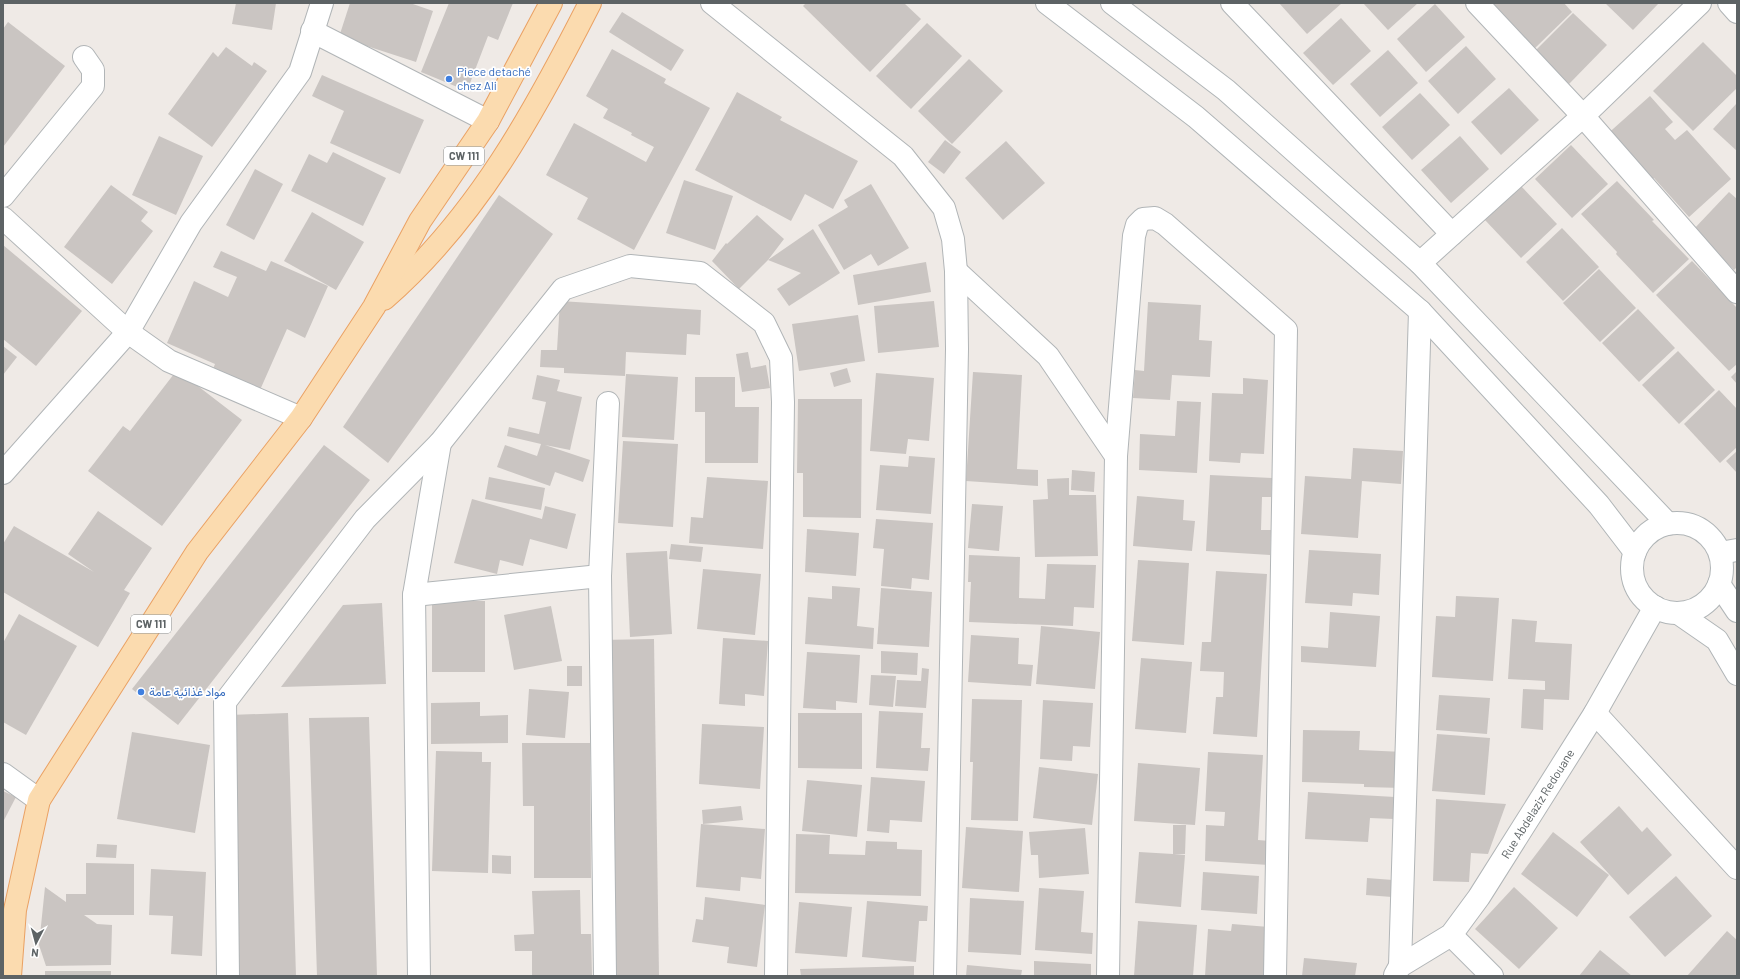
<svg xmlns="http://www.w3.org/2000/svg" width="1740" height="979" viewBox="0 0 1740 979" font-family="Barlow,Vazirmatn,sans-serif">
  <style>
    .building { fill: #cac5c2 }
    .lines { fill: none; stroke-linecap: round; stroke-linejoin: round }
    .street-casing { stroke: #b1b5b7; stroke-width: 24 }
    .secondary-casing { stroke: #b0b5b7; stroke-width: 24 }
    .primary-casing { stroke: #eaa163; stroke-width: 24 }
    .street { stroke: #fff; stroke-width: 22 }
    .secondary { stroke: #fff; stroke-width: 22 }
    .primary { stroke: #fbdbaf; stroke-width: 22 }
    .shop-dot { fill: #3f7fe0; stroke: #fff; stroke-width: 1.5 }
    .labels { text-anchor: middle; stroke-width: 3.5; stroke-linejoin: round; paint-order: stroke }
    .shield { fill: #fff; stroke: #8e9293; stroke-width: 1 }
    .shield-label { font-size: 11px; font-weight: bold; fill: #5d6365 }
    .shop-label { font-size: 12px; fill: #366cbe; stroke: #fff; text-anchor: start }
    .street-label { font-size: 12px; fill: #5d6365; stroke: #fff }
  </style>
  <rect width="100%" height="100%" fill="#efeae6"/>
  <g class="building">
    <polygon points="236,3 276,3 272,30 232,24"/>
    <polygon points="350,3 410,3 433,11 416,62 339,37"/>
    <polygon points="449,3 513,3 498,40 488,36 467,91 421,72"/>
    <polygon points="806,3 904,3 921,19 870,72 803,6"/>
    <polygon points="1279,3 1342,3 1307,34"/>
    <polygon points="1363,3 1418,3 1388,30"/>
    <polygon points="1494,3 1564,3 1572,12 1533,50 1491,6"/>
    <polygon points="1605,3 1659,3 1633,30"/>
    <polygon points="1435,4 1465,37 1426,72 1397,39"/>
    <polygon points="622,12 684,50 671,71 609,32"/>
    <polygon points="1573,13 1607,45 1569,84 1535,51"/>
    <polygon points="1341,18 1371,51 1333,85 1303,53"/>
    <polygon points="8,22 65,66 3,147 3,29"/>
    <polygon points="927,23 962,56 911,109 876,76"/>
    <polygon points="1703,42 1737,76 1737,88 1693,131 1653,91"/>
    <polygon points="1466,46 1496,79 1458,114 1428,81"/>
    <polygon points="226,47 252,66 254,62 267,71 212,147 168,114 213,52 218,57"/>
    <polygon points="612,49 666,79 664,83 710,108 634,250 577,219 588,198 546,175 574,123 646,162 654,147 631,135 632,133 603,118 608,109 586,96"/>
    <polygon points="1388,50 1418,83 1380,117 1350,84"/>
    <polygon points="969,59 1003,91 952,144 918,111"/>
    <polygon points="322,75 424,120 400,174 330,143 344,111 312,96"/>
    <polygon points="1509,88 1539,120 1501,155 1471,122"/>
    <polygon points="737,92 782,117 780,120 858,161 833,209 805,194 791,221 695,170"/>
    <polygon points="1420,93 1450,125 1412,160 1382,127"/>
    <polygon points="1650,96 1673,122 1665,129 1675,140 1687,130 1731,179 1689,217 1654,178 1646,184 1604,137"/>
    <polygon points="1737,103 1737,151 1713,129"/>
    <polygon points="159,136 203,156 176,215 132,195"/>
    <polygon points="1460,136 1489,169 1451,203 1421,170"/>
    <polygon points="945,140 961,152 944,174 928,162"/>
    <polygon points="1006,141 1045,183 1003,220 965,178"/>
    <polygon points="1571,145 1608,184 1572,218 1535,179"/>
    <polygon points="333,152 386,178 363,226 291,191 309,154 327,163"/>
    <polygon points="255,169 283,184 254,240 226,225"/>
    <polygon points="684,180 733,196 715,250 666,233"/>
    <polygon points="1617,181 1654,220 1652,221 1689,259 1653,293 1616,254 1617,252 1581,214"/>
    <polygon points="871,184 909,248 878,266 871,254 844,270 818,225 848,207 844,200"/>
    <polygon points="111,185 148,212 141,221 153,231 112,284 64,247"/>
    <polygon points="1520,185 1557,224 1521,258 1484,219"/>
    <polygon points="1729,192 1737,199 1737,267 1734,270 1693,230"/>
    <polygon points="499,195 553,234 388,463 343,427"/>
    <polygon points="312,212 364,242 336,290 284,261"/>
    <polygon points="757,215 784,239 768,260 739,289 712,261 726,243 727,244"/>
    <polygon points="1562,228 1599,267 1563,301 1526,262"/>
    <polygon points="813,229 840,273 789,306 777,289 801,273 768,260"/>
    <polygon points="3,245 82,311 36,366 3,339"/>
    <polygon points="221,251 266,271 271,261 328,286 305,338 287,329 260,390 213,369 215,364 167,343 194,281 228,297 237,277 213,267"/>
    <polygon points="1692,261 1737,308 1737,364 1729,371 1656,295"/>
    <polygon points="926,262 931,292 858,305 853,275"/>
    <polygon points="1599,269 1636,308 1600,342 1563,303"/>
    <polygon points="560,301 701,310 700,335 687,334 686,355 626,352 625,376 564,373 564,368 540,367 541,350 557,350"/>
    <polygon points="934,301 939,347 878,353 874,306"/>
    <polygon points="1148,302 1201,305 1199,340 1212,341 1210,377 1172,375 1170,400 1133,398 1135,370 1144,371"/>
    <polygon points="1638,309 1675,348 1639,382 1602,343"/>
    <polygon points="858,315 865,361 799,371 792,324"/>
    <polygon points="3,346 17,357 3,375"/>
    <polygon points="1678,351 1715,390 1679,424 1642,385"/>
    <polygon points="748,352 751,368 766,365 770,388 742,392 736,354"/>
    <polygon points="847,368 851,382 834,387 830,373"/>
    <polygon points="177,370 242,420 162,526 88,471 123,426 130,431"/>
    <polygon points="1737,371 1737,384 1731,377"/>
    <polygon points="973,372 1022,375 1017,469 1038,470 1038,486 966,481"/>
    <polygon points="876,373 934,378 929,441 908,439 906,454 870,451"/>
    <polygon points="626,374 678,377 674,440 622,437"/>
    <polygon points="537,375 560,380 557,391 582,397 570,450 545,445 590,460 583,482 555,472 550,486 497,467 505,445 537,456 541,444 507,436 509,427 539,434 546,402 532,399"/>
    <polygon points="695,377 735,377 735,407 759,407 758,463 705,463 705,412 695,412"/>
    <polygon points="1243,378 1268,380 1264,454 1241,453 1240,463 1209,461 1212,393 1243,394"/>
    <polygon points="1719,390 1737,409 1737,447 1720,463 1684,424"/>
    <polygon points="798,399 862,399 861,518 803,517 803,473 797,473"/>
    <polygon points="1177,401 1201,402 1197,473 1139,470 1140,434 1175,436"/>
    <polygon points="623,441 678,444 673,527 618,523"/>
    <polygon points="324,445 370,480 178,725 132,689"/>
    <polygon points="1353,448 1403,451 1401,484 1362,481 1358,538 1301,534 1305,476 1351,479"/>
    <polygon points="1737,451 1737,473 1726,461"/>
    <polygon points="909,456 935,458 931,514 876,510 880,465 908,467"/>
    <polygon points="1072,470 1095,472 1094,492 1071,490"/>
    <polygon points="1210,475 1272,478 1271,497 1262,497 1261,530 1271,530 1270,555 1206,551"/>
    <polygon points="489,477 545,488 541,510 485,499"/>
    <polygon points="707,477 768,481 763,549 689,543 691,517 703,518"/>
    <polygon points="1069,478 1069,495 1096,495 1098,556 1035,557 1033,500 1048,499 1047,479"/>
    <polygon points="1137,496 1184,500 1183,520 1195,521 1192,551 1133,546"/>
    <polygon points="472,499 542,519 545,506 576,514 567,549 530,539 523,566 500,560 497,574 454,563"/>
    <polygon points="972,504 1003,506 999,551 968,548"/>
    <polygon points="98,511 152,548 124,590 130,593 98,647 3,592 3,544 14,526 94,572 68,554"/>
    <polygon points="876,519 933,523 929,580 912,578 911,589 881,586 884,549 873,548"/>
    <polygon points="807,529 859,533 856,576 805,572"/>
    <polygon points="671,544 703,547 701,562 669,559"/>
    <polygon points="1309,550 1381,554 1379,595 1353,593 1352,606 1305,603"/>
    <polygon points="667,551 672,634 630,637 626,553"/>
    <polygon points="969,555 1020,557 1019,598 1045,599 1047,564 1096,565 1094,608 1074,607 1073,626 969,622 971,582 968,582"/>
    <polygon points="1138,560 1189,563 1184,645 1132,641"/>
    <polygon points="703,569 761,574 755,635 697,629"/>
    <polygon points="1216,571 1267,574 1257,737 1213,734 1216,697 1223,697 1224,672 1200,671 1202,642 1211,642"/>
    <polygon points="832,586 860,588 857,626 874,628 873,649 805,644 808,597 832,599"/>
    <polygon points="881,588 932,592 929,647 877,644"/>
    <polygon points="1456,596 1499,598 1493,681 1432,677 1436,616 1455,617"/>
    <rect x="432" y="601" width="53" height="71"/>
    <polygon points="382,603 386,684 281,687 343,605"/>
    <polygon points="551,606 562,661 514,670 504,615"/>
    <polygon points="1330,612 1380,616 1376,667 1301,662 1301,646 1328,648"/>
    <polygon points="19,614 77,646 26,735 3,722 3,643"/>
    <polygon points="1512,619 1537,621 1535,642 1572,644 1569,700 1544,699 1543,730 1521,728 1523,689 1545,690 1545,681 1508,679"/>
    <polygon points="1041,626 1100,632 1095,689 1036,684"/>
    <polygon points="971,635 1019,638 1018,664 1033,665 1031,686 968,682"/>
    <polygon points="723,638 768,641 764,696 745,694 745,706 719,704"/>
    <polygon points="654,639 659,976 605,976 600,640"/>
    <polygon points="881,651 918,653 917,675 881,673"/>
    <polygon points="807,652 860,655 857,703 836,701 836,710 803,708"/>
    <polygon points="1141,658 1192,662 1186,733 1135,729"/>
    <rect x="567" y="666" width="15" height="20"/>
    <polygon points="922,668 929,669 926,708 895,706 897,680 921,681"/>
    <polygon points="871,675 896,676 893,707 869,705"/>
    <polygon points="529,689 569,692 565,738 526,735"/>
    <polygon points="1439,695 1490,698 1487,734 1436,730"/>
    <polygon points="972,699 1022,700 1018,821 971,820 973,762 970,762"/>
    <polygon points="1043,700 1093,703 1090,747 1073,746 1072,761 1040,759"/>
    <polygon points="480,702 480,716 508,715 508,743 431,744 431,703"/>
    <polygon points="879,711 923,713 921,748 930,748 928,771 876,768"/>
    <polygon points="288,713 296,976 237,976 229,715"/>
    <polygon points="798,713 862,713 862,769 798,768"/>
    <polygon points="369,717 377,976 317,976 309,718"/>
    <polygon points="702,724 764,727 760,789 699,784"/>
    <polygon points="1303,730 1360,731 1359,750 1404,752 1403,788 1364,787 1364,784 1302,782"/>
    <polygon points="132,732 210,745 195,833 117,819"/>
    <polygon points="1437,734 1490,738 1485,795 1432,791"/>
    <polygon points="522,743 590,743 591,878 534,878 534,806 523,806"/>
    <polygon points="436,751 482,752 482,762 491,762 488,873 432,871"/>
    <polygon points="1208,752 1263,755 1258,840 1270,841 1269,865 1205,861 1206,825 1224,826 1225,812 1205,811"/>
    <polygon points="1138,763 1200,768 1195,825 1134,821"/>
    <polygon points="1039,767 1098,774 1092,825 1033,818"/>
    <polygon points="871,777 925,781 922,822 890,820 889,833 867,831"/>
    <polygon points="807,780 862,785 857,837 802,831"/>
    <polygon points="3,791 16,797 3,822"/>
    <polygon points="1308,792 1395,797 1394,819 1370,818 1368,842 1305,839"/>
    <polygon points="1436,799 1506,804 1488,854 1471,853 1469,882 1433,881"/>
    <polygon points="741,806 743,820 703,824 702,810"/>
    <polygon points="1619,806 1642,832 1647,827 1672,855 1628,895 1580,842"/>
    <polygon points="701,824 765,829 761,879 741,877 740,891 696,887"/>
    <polygon points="1173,825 1186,825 1185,854 1174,855 1185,855 1181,907 1135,903 1139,852 1173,854"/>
    <polygon points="966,827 1023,831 1019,892 962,888"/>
    <polygon points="1085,828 1089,874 1039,878 1038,855 1031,855 1029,832"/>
    <polygon points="1553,832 1609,875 1577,917 1521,874"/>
    <polygon points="796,834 830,835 829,854 865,855 866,841 897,842 897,849 922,850 921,896 795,893"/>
    <polygon points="97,844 117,845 116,858 96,857"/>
    <polygon points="492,855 511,856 511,874 492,873"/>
    <polygon points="86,863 134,864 134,915 84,915 97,924 112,925 111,965 46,966 39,945 45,887 66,902 66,894 86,894"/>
    <polygon points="151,869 206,872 202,956 171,954 173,916 149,915"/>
    <polygon points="1203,872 1259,876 1257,914 1201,910"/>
    <polygon points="1676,876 1712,916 1665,957 1629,917"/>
    <polygon points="1367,878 1393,880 1392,897 1366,895"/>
    <polygon points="1514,887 1558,928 1519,969 1475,929"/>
    <polygon points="1039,888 1084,891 1081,932 1093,933 1092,954 1035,950"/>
    <polygon points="580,890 581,934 591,934 592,976 532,976 532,951 515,951 514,935 534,934 532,891"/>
    <polygon points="705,897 765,905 757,967 727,963 729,947 692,942 696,919 703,920"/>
    <polygon points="970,898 1024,901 1021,955 968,952"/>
    <polygon points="867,901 928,906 927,921 919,921 916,962 862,957"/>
    <polygon points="799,902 852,907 847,957 795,953"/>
    <polygon points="1138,921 1197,925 1193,976 1134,976"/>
    <polygon points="1232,924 1269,927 1265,976 1205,976 1208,929 1231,931"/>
    <polygon points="1727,931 1737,940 1737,976 1687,976"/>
    <polygon points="1600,950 1632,976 1579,976"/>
    <polygon points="1304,958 1357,963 1355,976 1302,976"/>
    <polygon points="1034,961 1091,964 1091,976 1034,976"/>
    <polygon points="967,965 1022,970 1021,976 966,976"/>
    <polygon points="914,966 914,976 801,976 800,969"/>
    <rect x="45" y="971" width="66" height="5"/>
  </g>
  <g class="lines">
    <g class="street-casing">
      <g id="street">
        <polyline points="712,3 903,156 944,208 953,239 956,271 957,349 945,976"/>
        <polyline points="1232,3 1452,234"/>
        <polyline points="1477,3 1583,116 1737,292"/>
        <polyline points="1729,3 1737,12"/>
        <polyline points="312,31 488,121"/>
        <polyline points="3,196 93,86 93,70 84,57"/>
        <polyline points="3,218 128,332 169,361 301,418"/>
        <polyline points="1420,263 1583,116 1700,3"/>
        <polyline points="956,271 1048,356 1116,456 1108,976"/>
        <polyline points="1116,456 1134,236 1137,225 1143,219 1155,218 1165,224 1286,330 1275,976"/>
        <polyline points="3,473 128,332 191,223 300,72 322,3"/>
        <polyline points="1720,553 1737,550"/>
        <polyline points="414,595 600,576"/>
        <polyline points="1595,713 1737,868"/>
        <polyline points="3,774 39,800"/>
        <polyline points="1451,935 1492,976"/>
        <polyline points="1400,966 1420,311"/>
        <polyline points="1395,975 1400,966 1451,935 1479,897 1595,713 1655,607"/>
        <polyline points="228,976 225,702 365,519 440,443 563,289 630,266 700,273 764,323 781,358 783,402 776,976"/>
        <polyline points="419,976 414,595 440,443"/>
        <polyline points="605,976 600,576 608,403"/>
      </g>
    </g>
    <g class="secondary-casing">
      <g id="secondary">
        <polyline points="1047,3 1196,117 1420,311 1599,505 1635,552"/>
        <polyline points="1112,3 1226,90 1420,263 1668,524"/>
        <circle cx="1677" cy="568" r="45"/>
        <polyline points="1719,584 1737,611"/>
        <polyline points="1678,613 1717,640 1737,674"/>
      </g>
    </g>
    <g class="primary-casing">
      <g id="primary">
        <path d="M 384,299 C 477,218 535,111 590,3"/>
        <polyline points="10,976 15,910 39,800 197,552 301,418 374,307 420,221 488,121 551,3"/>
      </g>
    </g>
    <use href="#street" class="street"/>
    <use href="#secondary" class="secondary"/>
    <use href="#primary" class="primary"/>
  </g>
  <g class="shop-dot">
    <circle cx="449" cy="79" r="4"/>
    <circle cx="141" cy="692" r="4"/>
  </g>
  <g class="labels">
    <g class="shield">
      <rect x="444" y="147" width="40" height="18" rx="3"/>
      <rect x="131" y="615" width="40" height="18" rx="3"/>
    </g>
    <g class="shield-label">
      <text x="464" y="160">CW 111</text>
      <text x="151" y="628">CW 111</text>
    </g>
    <g class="shop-label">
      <text x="457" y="76">Piece detaché<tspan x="457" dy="14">chez Ali</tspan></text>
      <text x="149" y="696">مواد غذائية عامة</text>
    </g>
    <g class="street-label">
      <text transform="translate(1538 804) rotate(-58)" y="4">Rue Abdelaziz Redouane</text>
    </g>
  </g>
  <rect width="1740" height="979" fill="none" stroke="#5d6365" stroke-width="8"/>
  <g transform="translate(36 943) rotate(186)" stroke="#ffffff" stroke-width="3" paint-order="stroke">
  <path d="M0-3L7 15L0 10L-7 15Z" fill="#5d6365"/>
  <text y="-6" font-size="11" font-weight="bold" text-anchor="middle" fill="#5d6365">N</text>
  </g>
</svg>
